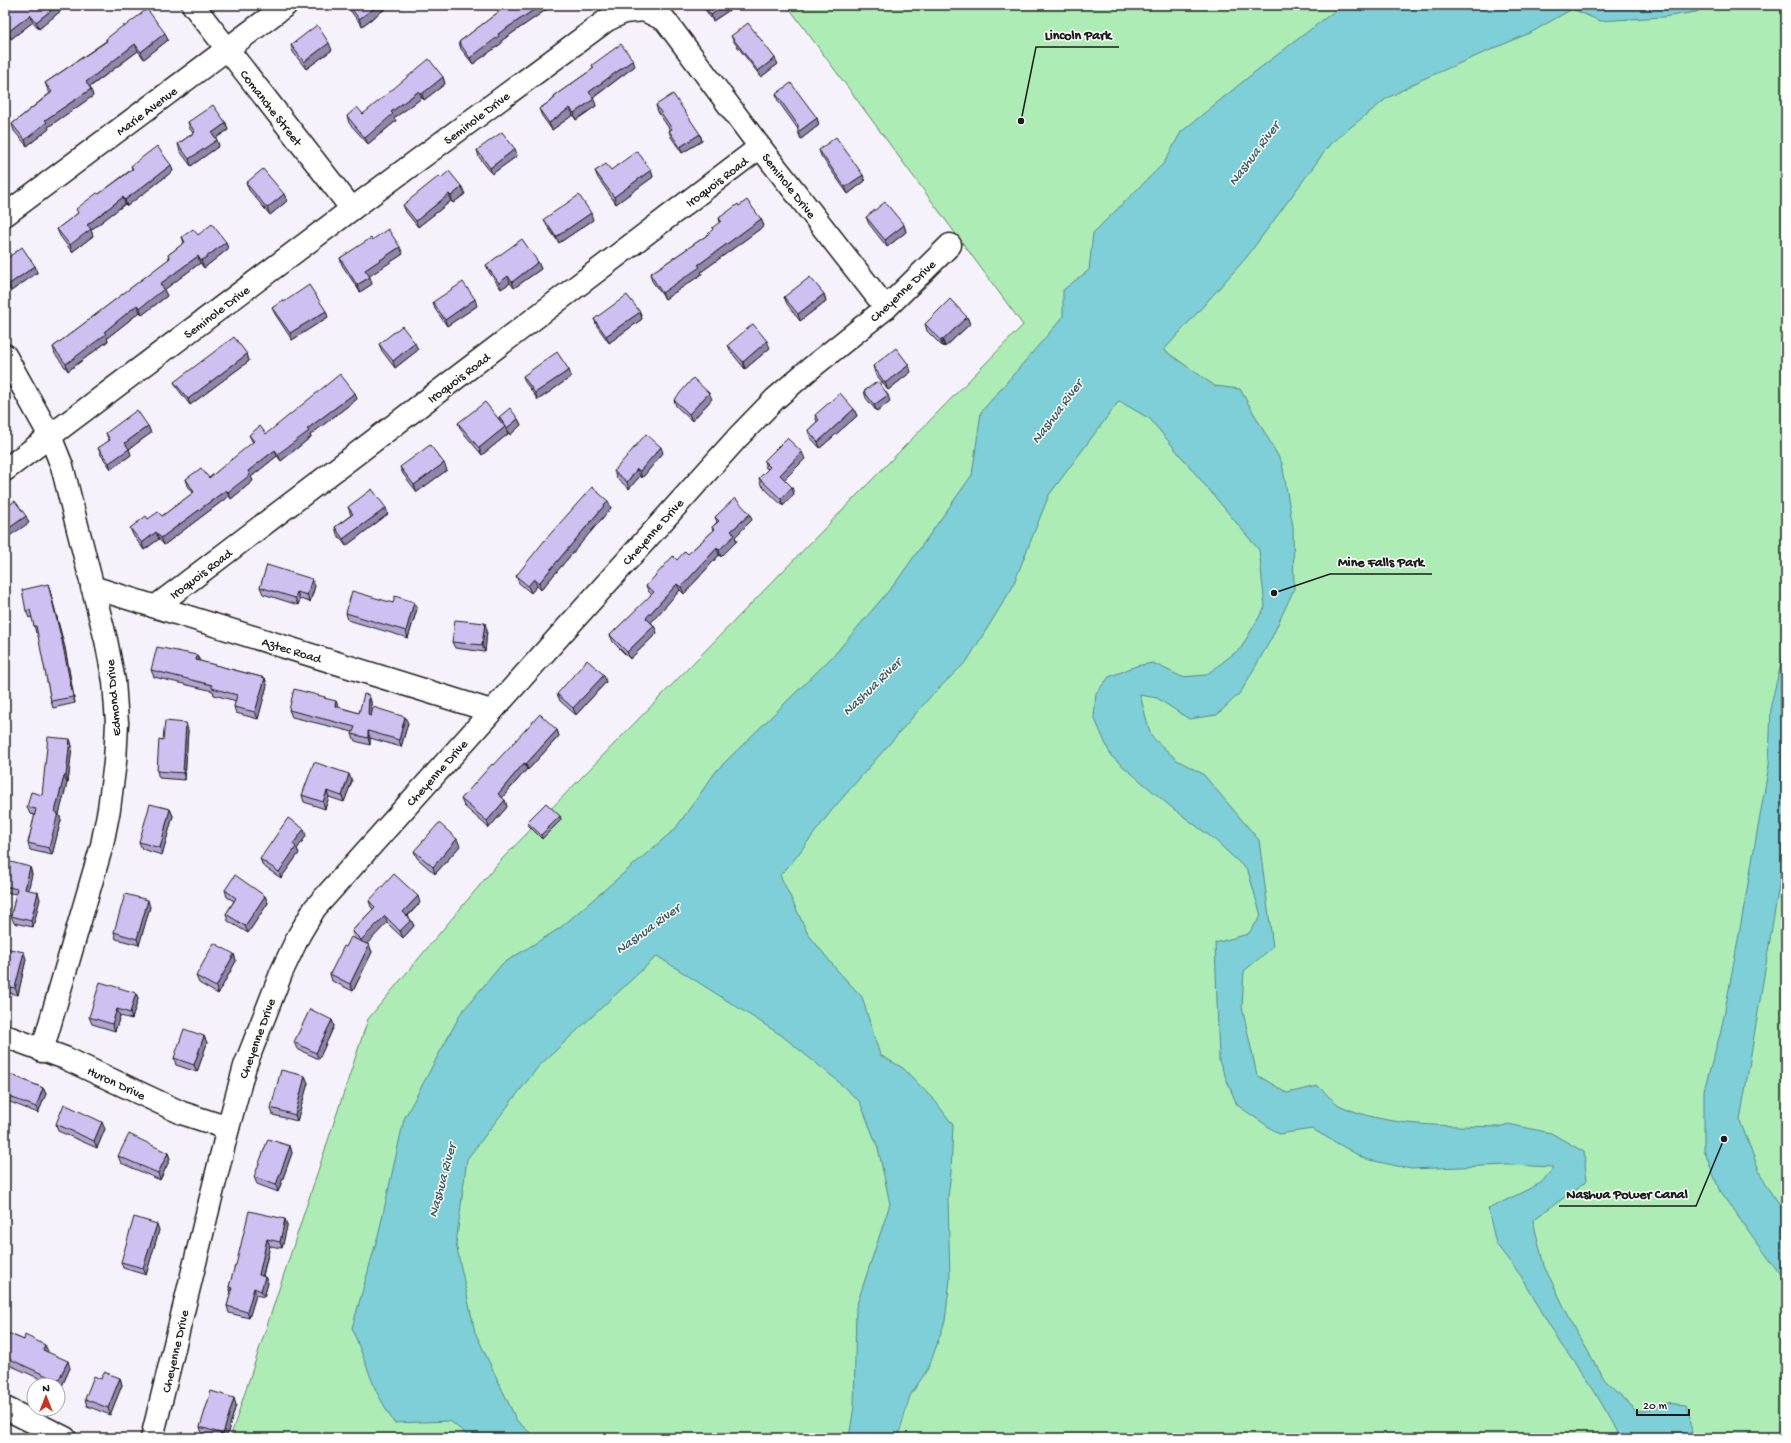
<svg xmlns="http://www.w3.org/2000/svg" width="1791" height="1443" viewBox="0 0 1791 1443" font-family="'Gochi Hand',sans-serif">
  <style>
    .green { fill: #adedb5; stroke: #648468 }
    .water { fill: #7ecfd7; stroke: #57878c }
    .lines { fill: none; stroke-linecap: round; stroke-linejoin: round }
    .minor-casing { stroke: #1c1c1c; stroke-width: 25 }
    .minor { stroke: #fff; stroke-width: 22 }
    .wall { fill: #b1a5cf; stroke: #1c1c1c }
    .shaded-wall { fill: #9086a9; stroke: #1c1c1c }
    .building { fill: #cec0f1; stroke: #1c1c1c }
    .labels { text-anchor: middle; stroke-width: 3; stroke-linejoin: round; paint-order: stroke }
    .street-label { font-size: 13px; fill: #1c1c1c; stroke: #fff }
    .water-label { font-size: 14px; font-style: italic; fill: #3e5b5d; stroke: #fff }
    .leader { fill: none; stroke: #1c1c1c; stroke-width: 1.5 }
    .callout-dot { fill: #1c1c1c; stroke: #fff; stroke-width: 1.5 }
    .callout-label { font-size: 14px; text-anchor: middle; font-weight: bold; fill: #1c1c1c; stroke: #fff; stroke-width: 3; stroke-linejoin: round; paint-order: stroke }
  </style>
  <rect width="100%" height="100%" fill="#f5f2fc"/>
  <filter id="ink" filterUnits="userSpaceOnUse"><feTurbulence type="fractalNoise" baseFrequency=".025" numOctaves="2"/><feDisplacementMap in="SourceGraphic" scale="8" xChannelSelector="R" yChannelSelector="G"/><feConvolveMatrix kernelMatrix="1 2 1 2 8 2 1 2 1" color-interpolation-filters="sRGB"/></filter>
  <g filter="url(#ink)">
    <polygon class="green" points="787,5 1693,5 1696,11 1711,5 1786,5 1786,1438 230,1438 368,1019 500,861 1023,325"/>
    <g class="water">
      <path d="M 1346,5 L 1711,5 L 1696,12 L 1663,17 L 1600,21 L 1572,9 L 1532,32 L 1421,80 L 1386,99 L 1331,143 L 1246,258 L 1164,350 L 1215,386 L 1240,389 L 1282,463 L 1293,527 L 1294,589 L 1271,639 L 1241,692 L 1217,715 L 1189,719 L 1157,698 L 1140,695 L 1151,736 L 1177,760 L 1203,774 L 1259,840 L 1273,947 L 1244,971 L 1242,1007 L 1257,1075 L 1287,1093 L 1318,1086 C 1325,1092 1333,1102 1341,1106 C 1390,1128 1446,1125 1499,1127 L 1508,1124 L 1551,1133 L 1584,1152 L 1587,1181 L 1533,1220 L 1544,1266 L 1575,1329 L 1606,1382 L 1637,1412 L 1666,1403 L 1685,1405 L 1695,1430 L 1694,1438 L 1619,1438 L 1617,1430 L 1593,1389 L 1560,1343 L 1521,1276 L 1496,1244 L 1488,1209 L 1541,1183 L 1554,1167 L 1508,1165 L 1411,1169 L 1365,1159 L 1312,1129 L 1279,1134 L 1237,1105 L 1219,1061 L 1215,943 L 1248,934 L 1261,916 L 1248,871 L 1215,840 L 1171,807 L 1111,756 L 1094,717 L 1096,693 L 1109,677 L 1136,666 L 1153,663 L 1182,677 L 1206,675 L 1241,648 L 1265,607 L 1259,550 L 1150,419 L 1119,401 L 1049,495 L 1012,588 L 967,661 L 931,696 L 832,810 L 790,865 L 780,875 L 808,934 L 837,970 L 862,997 L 880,1055 L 903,1068 L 936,1102 L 953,1125 L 951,1173 L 948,1197 L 950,1280 L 945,1321 L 929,1367 L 910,1396 L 898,1438 L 849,1438 L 854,1406 L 856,1307 L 890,1204 L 878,1148 L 860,1102 L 833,1077 L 781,1035 L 657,956 L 538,1067 L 467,1159 L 456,1244 L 475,1332 L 517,1421 L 536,1438 L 471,1438 L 450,1421 L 394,1423 L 376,1391 L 352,1328 L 379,1232 L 404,1119 L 461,1013 L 502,964 L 560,928 L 675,829 L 717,770 L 835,654 L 896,582 L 972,475 L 981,412 L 1063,317 L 1063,290 L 1089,270 L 1093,233 L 1164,163 L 1181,132 L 1256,71 L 1332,13 Z"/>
      <polygon points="1786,650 1786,843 1740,1121 1764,1183 1786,1214 1786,1282 1720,1192 1704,1150 1704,1090 1721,1031 1735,957 1769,765 1771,704 1783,656"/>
    </g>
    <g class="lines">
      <g class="minor-casing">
        <g id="minor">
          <polyline points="193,5 352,209"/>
          <polyline points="5,215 286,5"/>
          <polyline points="5,355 50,436 62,466 106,640 114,681 117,723 115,762 109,809 102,845 42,1051"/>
          <polyline points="5,470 352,209 607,20 624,12 644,10 665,20 760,147 886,308"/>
          <polyline points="92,587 491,711"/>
          <polyline points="155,607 760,147"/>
          <polyline points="5,1036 65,1058 182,1113 228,1128"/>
          <polyline points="5,1408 65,1438"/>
          <polyline points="152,1438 228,1128 245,1066 282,971 299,935 315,908 739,436 775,399 806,372 886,308 950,245"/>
        </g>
      </g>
      <use href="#minor" class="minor"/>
    </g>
    <g class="wall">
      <polygon points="5,5 61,5 63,9 39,29 33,22 11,39 5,32"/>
      <polygon points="347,5 383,5 385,9 362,26 349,9"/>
      <polygon points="503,5 553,5 501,41 502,43 473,64 461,49 459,42 504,8"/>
      <polygon points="702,5 729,5 731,9 713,21"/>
      <polygon points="124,27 168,40 144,59 138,51 90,87 93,96 48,127 49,129 27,146 14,131 12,124 50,93 48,90 45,83 106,41 106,39"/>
      <polygon points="731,36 778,64 761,77 734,42"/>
      <polygon points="291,45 332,50 306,69 293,52"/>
      <polygon points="592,65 635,66 593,98 596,106 576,120 573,115 552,130 542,116 539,109 555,98 554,96 594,68"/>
      <polygon points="443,77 445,84 424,100 422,98 394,118 396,121 368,144 349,123 347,116 363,114"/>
      <polygon points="776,94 817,118 819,125 801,139 798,129 778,101"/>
      <polygon points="656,105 700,134 702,141 682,153 671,137 669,131 670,130 658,112"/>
      <polygon points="188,122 226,123 228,130 216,138 219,146 191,166 180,151 178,144 193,133 190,129"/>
      <polygon points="515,149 517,156 492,174 479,157 477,150"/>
      <polygon points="819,150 863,175 865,181 848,194 821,156"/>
      <polygon points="171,165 173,171 127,206 125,204 91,230 93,236 72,252 60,236 57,229 78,213 99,194 132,169 131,166"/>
      <polygon points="611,170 651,170 653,177 616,204 598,178 595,171"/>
      <polygon points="441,178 465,194 453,203 451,201 418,227 406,212 403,205"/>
      <polygon points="246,183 284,194 287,201 270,215 249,190"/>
      <polygon points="739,206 761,219 764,226 701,272 702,274 665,299 652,281 650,274 706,236 720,222 719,218"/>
      <polygon points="866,217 904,225 906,232 887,247 869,224"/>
      <polygon points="544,219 593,220 559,243 547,226"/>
      <polygon points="198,235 226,242 228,249 204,268 200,263 164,290 167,296 142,315 140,312 107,338 108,341 68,371 55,354 53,347 169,259 168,255 184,243 182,237"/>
      <polygon points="372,240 403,254 369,276 372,284 360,292 342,265 340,258"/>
      <polygon points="5,260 35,266 37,273 11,291 5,283"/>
      <polygon points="538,262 541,269 514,288 510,283 501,289 489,272 486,265"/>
      <polygon points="824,294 826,301 800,321 787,304 784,297"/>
      <polygon points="284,302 328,317 292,340 275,314 272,308"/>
      <polygon points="433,302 477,306 447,326 435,309"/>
      <polygon points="640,312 642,319 609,343 597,326 594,319"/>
      <polygon points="967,317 970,324 945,347 944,345 943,347 927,331 925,324"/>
      <polygon points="379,344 418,350 395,368 382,351"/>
      <polygon points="728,345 770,348 745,369 731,352"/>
      <polygon points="247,354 249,361 190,405 177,388 174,382"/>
      <polygon points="873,366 911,372 888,390 875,373"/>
      <polygon points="569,370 571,377 538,400 525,382 523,376"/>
      <polygon points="864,391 890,401 877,412 866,398"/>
      <polygon points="355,393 357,399 310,435 311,437 281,461 277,456 251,477 253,481 231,499 229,496 164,545 159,539 144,550 133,535 130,528 148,519 162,516 193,493 188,486 186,479 209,478 253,443 249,435 266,434"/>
      <polygon points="712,399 692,421 676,406 674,400"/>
      <polygon points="854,409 857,416 820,448 810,437 808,430 817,422 815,415"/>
      <polygon points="499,417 518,419 521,425 510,435 507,431 508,434 482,455 461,430 458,423 499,420"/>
      <polygon points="148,426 151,433 129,449 131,455 111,469 101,455 98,448 109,441 106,433"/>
      <polygon points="663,453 642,478 640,476 629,489 617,478 614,471"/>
      <polygon points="805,459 784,480 794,494 783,506 761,485 759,478 768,469 766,468 764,461"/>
      <polygon points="400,467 447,470 417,492 403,474"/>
      <polygon points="608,501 611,508 541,590 537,586 531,593 519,583 516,576"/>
      <polygon points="348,507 388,514 346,546 337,534 335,527 351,515"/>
      <polygon points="715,517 752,520 735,537 737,541 721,557 719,555 684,594 680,590 651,622 654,626 657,633 630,659 613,642 610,635 652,595 649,592 646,586 677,560 688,554 713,531 712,527 717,522"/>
      <polygon points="48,584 50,591 65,648 75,703 53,708 51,701 38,633 36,633 32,617 29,618 26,611"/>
      <polygon points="315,586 310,602 300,599 298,605 263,594 260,587"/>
      <polygon points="393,603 417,609 408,638 348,620 346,613"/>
      <polygon points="487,630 485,652 455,648 452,642"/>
      <polygon points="197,655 199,661 265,678 267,685 258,719 236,713 234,707 236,701 214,695 213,691 154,677 151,670"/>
      <polygon points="606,682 576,715 560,701 557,694"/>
      <polygon points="369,695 371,702 371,716 408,723 401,747 370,738 370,745 355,741 352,734 353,732 292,717 289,710 325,697 325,699 338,707 359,713"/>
      <polygon points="188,730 185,780 159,778 157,771 163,740"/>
      <polygon points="557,730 559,736 528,770 527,769 502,798 505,800 507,807 489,828 464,806 461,799 493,765"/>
      <polygon points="70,739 72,746 68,783 67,783 59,814 61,820 52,855 30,850 28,843 35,815 30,814 27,807 42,795"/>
      <polygon points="352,781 344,802 329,797 325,809 304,802 302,795"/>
      <polygon points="170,809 173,816 162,855 142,849 139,842"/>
      <polygon points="560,816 561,820 542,839 528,825 527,822"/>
      <polygon points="306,836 297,849 299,853 281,878 263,866 260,859"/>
      <polygon points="460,846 435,874 417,858 414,851"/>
      <polygon points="30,867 32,874 28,890 40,899 33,927 14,923 11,916 16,894 5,892 5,870"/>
      <polygon points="225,890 265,896 268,903 248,933 228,921 226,914 234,901 227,897"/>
      <polygon points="369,901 420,903 408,916 411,920 414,926 403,938 387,923 366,944 369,945 372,952 353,991 332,981 330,974 346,947 355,939 354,938 352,931 373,909 371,907"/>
      <polygon points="150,907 139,945 116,939 114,932"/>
      <polygon points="5,948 26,959 18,995 5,992"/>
      <polygon points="234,954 236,961 218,994 199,983 196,976"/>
      <polygon points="136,993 138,999 132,1019 120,1016 115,1031 92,1024 89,1017"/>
      <polygon points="332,1020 334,1026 319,1059 297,1049 294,1042"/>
      <polygon points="204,1036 207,1043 197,1072 176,1065 174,1058"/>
      <polygon points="5,1072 43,1088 46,1094 38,1113 5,1100"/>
      <polygon points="305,1076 308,1083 297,1121 273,1115 271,1108"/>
      <polygon points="56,1124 105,1129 97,1148 58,1131"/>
      <polygon points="290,1146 292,1153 278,1192 257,1184 254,1177"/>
      <polygon points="168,1153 170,1159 160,1180 121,1163 118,1156"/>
      <polygon points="285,1219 287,1226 282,1248 270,1246 263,1276 265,1277 268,1283 264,1297 256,1295 249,1318 229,1313 227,1306 231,1293 229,1287 236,1265"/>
      <polygon points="159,1230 146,1275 123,1268 121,1262"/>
      <polygon points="5,1332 24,1340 45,1345 47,1352 70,1368 61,1388 58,1387 58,1385 54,1385 5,1363"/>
      <polygon points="120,1378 122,1385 110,1415 87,1406 85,1399 101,1379"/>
      <polygon points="236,1405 226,1438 217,1438 202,1433 200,1427"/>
    </g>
    <g class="shaded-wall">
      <polygon points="58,5 61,5 63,9 39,29 36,22"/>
      <polygon points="379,5 383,5 385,9 362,26 359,19"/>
      <polygon points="541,5 553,5 501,41 502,43 473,64 470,58 498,34"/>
      <polygon points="725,5 729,5 731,9 713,21 711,15"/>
      <polygon points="30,15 33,22 11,39 8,32"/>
      <polygon points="165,33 168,40 144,59 141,52"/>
      <polygon points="329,43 332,50 306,69 304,62"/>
      <polygon points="135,44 138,51 88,88 86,82"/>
      <polygon points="775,58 778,64 761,77 758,71"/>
      <polygon points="633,60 635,66 591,99 589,92"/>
      <polygon points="443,77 445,84 424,100 422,94"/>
      <polygon points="91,89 93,96 48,127 49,129 27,146 25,140 45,120"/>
      <polygon points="419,91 422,98 394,118 396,121 368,144 365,138 391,112"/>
      <polygon points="594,99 596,106 576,120 574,113"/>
      <polygon points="570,108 573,115 552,130 549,123"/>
      <polygon points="817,118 819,125 801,139 798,132"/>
      <polygon points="226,123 228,130 214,139 212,133"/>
      <polygon points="700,134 702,141 682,153 680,147"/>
      <polygon points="217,140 219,146 191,166 189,159"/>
      <polygon points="515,149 517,156 492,174 490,168"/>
      <polygon points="171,165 173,171 127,206 125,200"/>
      <polygon points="651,170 653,177 616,204 614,197"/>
      <polygon points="863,175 865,181 848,194 845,187"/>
      <polygon points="462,187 465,194 453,203 451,196"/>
      <polygon points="284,194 287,201 270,215 267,208"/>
      <polygon points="449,194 451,201 418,227 416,221"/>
      <polygon points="123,197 125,204 91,230 93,236 72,252 70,245 87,225"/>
      <polygon points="591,213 593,220 559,243 556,237"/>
      <polygon points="761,219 764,226 701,272 702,274 665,299 662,293 698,265"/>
      <polygon points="904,225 906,232 887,247 885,240"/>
      <polygon points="226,242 228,249 204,268 201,261"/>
      <polygon points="400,247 403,254 368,277 365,270"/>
      <polygon points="198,256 200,263 164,290 167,296 142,315 140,308 160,284"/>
      <polygon points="538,262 541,269 514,288 512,282"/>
      <polygon points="35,266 37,273 11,291 8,285"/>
      <polygon points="508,276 510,283 501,289 499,283"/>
      <polygon points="370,277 372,284 360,292 357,285"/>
      <polygon points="824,294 826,301 800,321 798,314"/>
      <polygon points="475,299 477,306 447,326 445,320"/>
      <polygon points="137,305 140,312 107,338 108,341 68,371 66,364 104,332"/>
      <polygon points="326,311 328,317 292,340 290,333"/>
      <polygon points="640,312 642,319 609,343 606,336"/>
      <polygon points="967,317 970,324 945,347 943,340"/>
      <polygon points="941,339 944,345 943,347 940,340"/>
      <polygon points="767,341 770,348 745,369 743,362"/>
      <polygon points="415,343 418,350 395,368 393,361"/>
      <polygon points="247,354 249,361 190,405 188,399"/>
      <polygon points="909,365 911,372 888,390 885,383"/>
      <polygon points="569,370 571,377 538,400 535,393"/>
      <polygon points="355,393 357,399 310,435 311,437 281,461 278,454 307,429"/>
      <polygon points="709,393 712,399 692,421 689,414"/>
      <polygon points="888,395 890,401 877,412 874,405"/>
      <polygon points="854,409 857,416 820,448 818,442"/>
      <polygon points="518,419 521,425 510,435 507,428"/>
      <polygon points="148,426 151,433 129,449 131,455 111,469 109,463 125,443"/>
      <polygon points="505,427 508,434 482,455 479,448"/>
      <polygon points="661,447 663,453 642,478 640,471"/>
      <polygon points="275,450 277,456 251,477 253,481 231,499 228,492 248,471"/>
      <polygon points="802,452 805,459 782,482 780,475"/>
      <polygon points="444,463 447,470 417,492 414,485"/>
      <polygon points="637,469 640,476 629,489 627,482"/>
      <polygon points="792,487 794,494 783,506 781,499"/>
      <polygon points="226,490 229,496 164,545 161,538"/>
      <polygon points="608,501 611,508 541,590 539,583"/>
      <polygon points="386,508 388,514 346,546 343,539"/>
      <polygon points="750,514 752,520 735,537 737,541 721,557 719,550 731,531"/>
      <polygon points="26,516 29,523 5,539 5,531"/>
      <polygon points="156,532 159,539 144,550 142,543"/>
      <polygon points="717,548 719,555 684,594 681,587"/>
      <polygon points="312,579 315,586 310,602 307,595"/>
      <polygon points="534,579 537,586 531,593 528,586"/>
      <polygon points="48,584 50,591 65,648 75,703 73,697"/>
      <polygon points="677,584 680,590 649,625 646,618"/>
      <polygon points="297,592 300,599 298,605 295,598"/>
      <polygon points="414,602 417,609 408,638 406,631"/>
      <polygon points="485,623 487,630 485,652 482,645"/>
      <polygon points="654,626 657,633 630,659 627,652"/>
      <polygon points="197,655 200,661 196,660"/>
      <polygon points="604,675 606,682 576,715 573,708"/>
      <polygon points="265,678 267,685 258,719 255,712"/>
      <polygon points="369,695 371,702 371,722 368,715"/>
      <polygon points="336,701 339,708 335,706"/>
      <polygon points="405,717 408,723 401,747 399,740"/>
      <polygon points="186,723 188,730 185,780 183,773"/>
      <polygon points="557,730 559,736 528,770 526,764"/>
      <polygon points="368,731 370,738 370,745 368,738"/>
      <polygon points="70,739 72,746 68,783 66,776"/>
      <polygon points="524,763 527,769 500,800 498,794"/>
      <polygon points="349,774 352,781 344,802 342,796"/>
      <polygon points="64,776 67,783 59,814 61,820 52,855 49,848 55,812"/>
      <polygon points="327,791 329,797 325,809 323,802"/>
      <polygon points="505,800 507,807 489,828 487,821"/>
      <polygon points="170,809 173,816 162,855 160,848"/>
      <polygon points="560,816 561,820 542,839 541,835"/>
      <polygon points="304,829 306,836 297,849 299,853 281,878 279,872 293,844"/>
      <polygon points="457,839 460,846 435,874 433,867"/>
      <polygon points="30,867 32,874 27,896 25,889"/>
      <polygon points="38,892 40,899 33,927 31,921"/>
      <polygon points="265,896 268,903 248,933 245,926"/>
      <polygon points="418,896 420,903 405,918 403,912"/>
      <polygon points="148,900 150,907 139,945 137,939"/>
      <polygon points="385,916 387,923 364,947 361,940"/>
      <polygon points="411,920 414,926 403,938 400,931"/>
      <polygon points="369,945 372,952 353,991 350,984"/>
      <polygon points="24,952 26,959 18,995 15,988"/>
      <polygon points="234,954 236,961 218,994 216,987"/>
      <polygon points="136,993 138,999 132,1019 130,1013"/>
      <polygon points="117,1009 120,1016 115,1031 112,1024"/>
      <polygon points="332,1020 334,1026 319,1059 316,1053"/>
      <polygon points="204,1036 207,1043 197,1072 194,1065"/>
      <polygon points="305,1076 308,1083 297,1121 295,1115"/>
      <polygon points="43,1088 46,1094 38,1113 36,1107"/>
      <polygon points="102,1122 105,1129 97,1148 94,1141"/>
      <polygon points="290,1146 292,1153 278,1192 276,1185"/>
      <polygon points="168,1153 170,1159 160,1180 158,1173"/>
      <polygon points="285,1219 287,1226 282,1248 280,1242"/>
      <polygon points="157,1224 159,1230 146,1275 143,1268"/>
      <polygon points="267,1239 270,1246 261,1282 259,1275"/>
      <polygon points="265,1277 268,1283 264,1297 261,1291"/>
      <polygon points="254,1288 256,1295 249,1318 247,1312"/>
      <polygon points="45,1345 48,1351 45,1357 43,1350"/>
      <polygon points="68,1361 70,1368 61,1388 58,1381"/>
      <polygon points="120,1378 122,1385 110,1415 108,1408"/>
      <polygon points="234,1398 236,1405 226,1438 224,1438 223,1434"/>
    </g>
    <g class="building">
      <polygon points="5,5 58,5 36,22 30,15 8,32 5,28"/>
      <polygon points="349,5 379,5 359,19"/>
      <polygon points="503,5 541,5 498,34 499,36 470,58 459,42 505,7"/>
      <polygon points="704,5 725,5 711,15"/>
      <polygon points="147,9 165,33 141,52 135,44 86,82 91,89 45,120 47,122 25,140 12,124 52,92 45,83 107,41 106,39 124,25 124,27"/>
      <polygon points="748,23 775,58 758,71 731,36"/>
      <polygon points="317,25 329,43 304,62 291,45"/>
      <polygon points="621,44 633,60 589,92 594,99 574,113 570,108 549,123 539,109 555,98 554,96 594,68 592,65"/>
      <polygon points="429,59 443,77 422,94 419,91 391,112 393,114 365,138 347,116 357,107 363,114"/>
      <polygon points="791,83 817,118 798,132 798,125 776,94"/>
      <polygon points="673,94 700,134 680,147 669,131 672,129 656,105"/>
      <polygon points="213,105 226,123 212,133 217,140 189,159 178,144 195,132 188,122"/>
      <polygon points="502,132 515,149 490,168 477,150"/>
      <polygon points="836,137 863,175 845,187 819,150"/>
      <polygon points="157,146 171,165 125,200 123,197 87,225 91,229 70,245 57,229 78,213 76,209 97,193 99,194 133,169 131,166"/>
      <polygon points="637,151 651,170 614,197 595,171 606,164 611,170"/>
      <polygon points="263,169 284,194 267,208 246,183"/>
      <polygon points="449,171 462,187 451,196 449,194 416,221 403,205 439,176 441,178"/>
      <polygon points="579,195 591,213 556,237 544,219"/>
      <polygon points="747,200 761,219 698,265 700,267 662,293 650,274 706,236 713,229 712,228 721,221 719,218 738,204 739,206"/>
      <polygon points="885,202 904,225 885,240 866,217"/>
      <polygon points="212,224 226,242 201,261 198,256 160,284 164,289 140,308 137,305 104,332 106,334 66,364 53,347 170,258 168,255 185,242 182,237 193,229 198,235"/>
      <polygon points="388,229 400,247 365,270 370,277 357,285 340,258 371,238 372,240"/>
      <polygon points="522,239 538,262 512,282 508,276 499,283 486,265"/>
      <polygon points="22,247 35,266 8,285 5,280 5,260"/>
      <polygon points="810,277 824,294 798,314 784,297"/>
      <polygon points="463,282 475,299 445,320 433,302"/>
      <polygon points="309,285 326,311 290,333 272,308 283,300 284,302"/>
      <polygon points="627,295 640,312 606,336 594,319"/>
      <polygon points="950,299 967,317 943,340 941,339 940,340 925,324"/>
      <polygon points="753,324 767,341 743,362 728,345"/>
      <polygon points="402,326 415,343 393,361 379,344"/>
      <polygon points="234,337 247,354 188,399 174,382"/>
      <polygon points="896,348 909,365 885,383 873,366"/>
      <polygon points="557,352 569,370 535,393 523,376"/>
      <polygon points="340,374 355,393 307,429 309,431 278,454 275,450 248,471 250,475 228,492 226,490 161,538 156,532 142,543 130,528 146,516 148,519 158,512 162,516 194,492 186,479 201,468 209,478 254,441 249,435 260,426 266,434"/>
      <polygon points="693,378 709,393 689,414 674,400"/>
      <polygon points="878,381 888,395 874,405 864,391"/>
      <polygon points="840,393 854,409 818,442 808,430 819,420 815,415"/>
      <polygon points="485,402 505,427 479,448 458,423"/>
      <polygon points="510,408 518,419 507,428 499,417"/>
      <polygon points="137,410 148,426 125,443 129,449 109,463 98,448 110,440 106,433"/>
      <polygon points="646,434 661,447 640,471 637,469 627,482 614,471"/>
      <polygon points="787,438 802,452 780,475 792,487 781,499 759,478 770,467 764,461"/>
      <polygon points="430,445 444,463 414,485 400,467"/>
      <polygon points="592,487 608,501 539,583 534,579 528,586 516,576 545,540"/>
      <polygon points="372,489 386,508 343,539 335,527 353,514 348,507"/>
      <polygon points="735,498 750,514 731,531 735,535 719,550 717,548 681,587 677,584 646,618 654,626 627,652 610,635 654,592 646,586 673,556 677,560 685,551 688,554 714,530 712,527 719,521 715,517"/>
      <polygon points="15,501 26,516 5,531 5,508"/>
      <polygon points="267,565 312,579 307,595 297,592 295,598 260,587"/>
      <polygon points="48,584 62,641 73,697 51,701 36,626 34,626 30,610 26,611 22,590"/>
      <polygon points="352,591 393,603 395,596 414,602 406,631 346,613"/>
      <polygon points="455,620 485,623 482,645 452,642"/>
      <polygon points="157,647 197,655 196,660 265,678 255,712 234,707 237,695 212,688 212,685 151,670"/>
      <polygon points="587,660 604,675 573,708 557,694"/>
      <polygon points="294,689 325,697 324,698 336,701 335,706 359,713 364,694 369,695 368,715 371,716 373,707 405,717 399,740 368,731 368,738 352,734 355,727 289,710"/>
      <polygon points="540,714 557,730 526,764 524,763 498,794 505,800 487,821 461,799 492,764 493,765"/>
      <polygon points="165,721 186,723 183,773 157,771 159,739 163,740"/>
      <polygon points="48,737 70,739 66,776 64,776 55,812 58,813 49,848 28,843 36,809 27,807 31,792 42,795"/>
      <polygon points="314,762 349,774 342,796 327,791 323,802 302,795"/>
      <polygon points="546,803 560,816 541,835 527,822"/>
      <polygon points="150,804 170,809 160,848 139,842"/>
      <polygon points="288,818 304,829 293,844 296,847 279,872 260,859"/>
      <polygon points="439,823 457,839 433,867 414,851"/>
      <polygon points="7,861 30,867 25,889 38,892 31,921 11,916 17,889 5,886 5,870"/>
      <polygon points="394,874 418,896 403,912 411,920 400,931 385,916 361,940 352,931 375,907 369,901"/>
      <polygon points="235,875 265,896 245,926 226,914 236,898 225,890"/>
      <polygon points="125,894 148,900 137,939 114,932"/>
      <polygon points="351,937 369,945 350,984 330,974 344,946 346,947"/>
      <polygon points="214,943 234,954 216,987 196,976"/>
      <polygon points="5,948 24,952 15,988 5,986"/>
      <polygon points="100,982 136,993 130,1013 117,1009 112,1024 89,1017"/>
      <polygon points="310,1009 332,1020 316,1053 294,1042"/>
      <polygon points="184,1029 204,1036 194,1065 174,1058"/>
      <polygon points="281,1070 305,1076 295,1115 271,1108"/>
      <polygon points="5,1072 43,1088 36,1107 5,1095"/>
      <polygon points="64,1104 102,1122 94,1141 56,1124"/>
      <polygon points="129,1134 168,1153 158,1173 118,1156"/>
      <polygon points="268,1139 290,1146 276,1185 254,1177"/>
      <polygon points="249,1211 285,1219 280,1242 267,1239 259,1275 265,1277 261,1291 254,1288 247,1312 227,1306 232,1288 229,1287 235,1265 236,1265"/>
      <polygon points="134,1217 157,1224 143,1268 121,1262"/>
      <polygon points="5,1332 24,1340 25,1335 45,1345 43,1350 68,1361 58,1381 5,1357"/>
      <polygon points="104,1372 120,1378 108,1408 85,1399 94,1376 101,1379"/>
      <polygon points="211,1391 234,1398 223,1434 200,1427"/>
    </g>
  </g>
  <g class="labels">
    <g class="street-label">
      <text transform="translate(272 107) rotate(52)" y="5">Comanche Street</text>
      <text transform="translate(146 110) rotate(-37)" y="5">Marie Avenue</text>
      <text transform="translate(476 117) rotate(-37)" y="5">Seminole Drive</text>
      <text transform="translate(716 181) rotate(-37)" y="5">Iroquois Road</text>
      <text transform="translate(790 185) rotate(52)" y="5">Seminole Drive</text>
      <text transform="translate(902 290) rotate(-43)" y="5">Cheyenne Drive</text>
      <text transform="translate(216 311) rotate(-37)" y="5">Seminole Drive</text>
      <text transform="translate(458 377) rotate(-37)" y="5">Iroquois Road</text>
      <text transform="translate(652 531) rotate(-48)" y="5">Cheyenne Drive</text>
      <text transform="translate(200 573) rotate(-37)" y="5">Iroquois Road</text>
      <text transform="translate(292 649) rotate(17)" y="5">Aztec Road</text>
      <text transform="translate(112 698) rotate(-95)" y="5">Edmond Drive</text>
      <text transform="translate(436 772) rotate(-48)" y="5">Cheyenne Drive</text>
      <text transform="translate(256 1038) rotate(-70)" y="5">Cheyenne Drive</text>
      <text transform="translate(117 1082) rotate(25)" y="5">Huron Drive</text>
      <text transform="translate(174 1351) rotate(-77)" y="5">Cheyenne Drive</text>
    </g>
    <g class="water-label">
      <text transform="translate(1253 153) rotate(-53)" y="5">Nashua River</text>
      <text transform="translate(1056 411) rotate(-53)" y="5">Nashua River</text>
      <text transform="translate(871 686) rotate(-44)" y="5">Nashua River</text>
      <text transform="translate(647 928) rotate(-36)" y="5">Nashua River</text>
      <text transform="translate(441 1180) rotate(-75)" y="5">Nashua River</text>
    </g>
  </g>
  <path class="leader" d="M1021 121L1036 47H1119M1274 593L1330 574H1432M1724 1139L1696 1206H1559"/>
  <g class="callout-dot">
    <circle cx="1021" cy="121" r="4"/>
    <circle cx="1274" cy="593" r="4"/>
    <circle cx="1724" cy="1139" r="4"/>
  </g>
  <g class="callout-label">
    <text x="1078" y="39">Lincoln Park</text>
    <text x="1381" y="566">Mine Falls Park</text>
    <text x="1627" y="1198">Nashua Power Canal</text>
  </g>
  <rect width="1791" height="1443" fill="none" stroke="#fff" stroke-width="20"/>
  <rect x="10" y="10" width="1771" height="1423" fill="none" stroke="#1c1c1c" stroke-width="1.5" filter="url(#ink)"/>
  <g transform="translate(46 1397)"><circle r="19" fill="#ffffff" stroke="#a4a4a4"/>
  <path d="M0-3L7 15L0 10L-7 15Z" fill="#c8321e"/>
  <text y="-6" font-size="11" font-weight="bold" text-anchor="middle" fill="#1c1c1c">N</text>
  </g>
  <path d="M1637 1409v6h52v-6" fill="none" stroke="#1c1c1c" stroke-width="2"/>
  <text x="1643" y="1409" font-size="12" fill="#1c1c1c" stroke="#ffffff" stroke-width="3" paint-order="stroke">20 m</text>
</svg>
